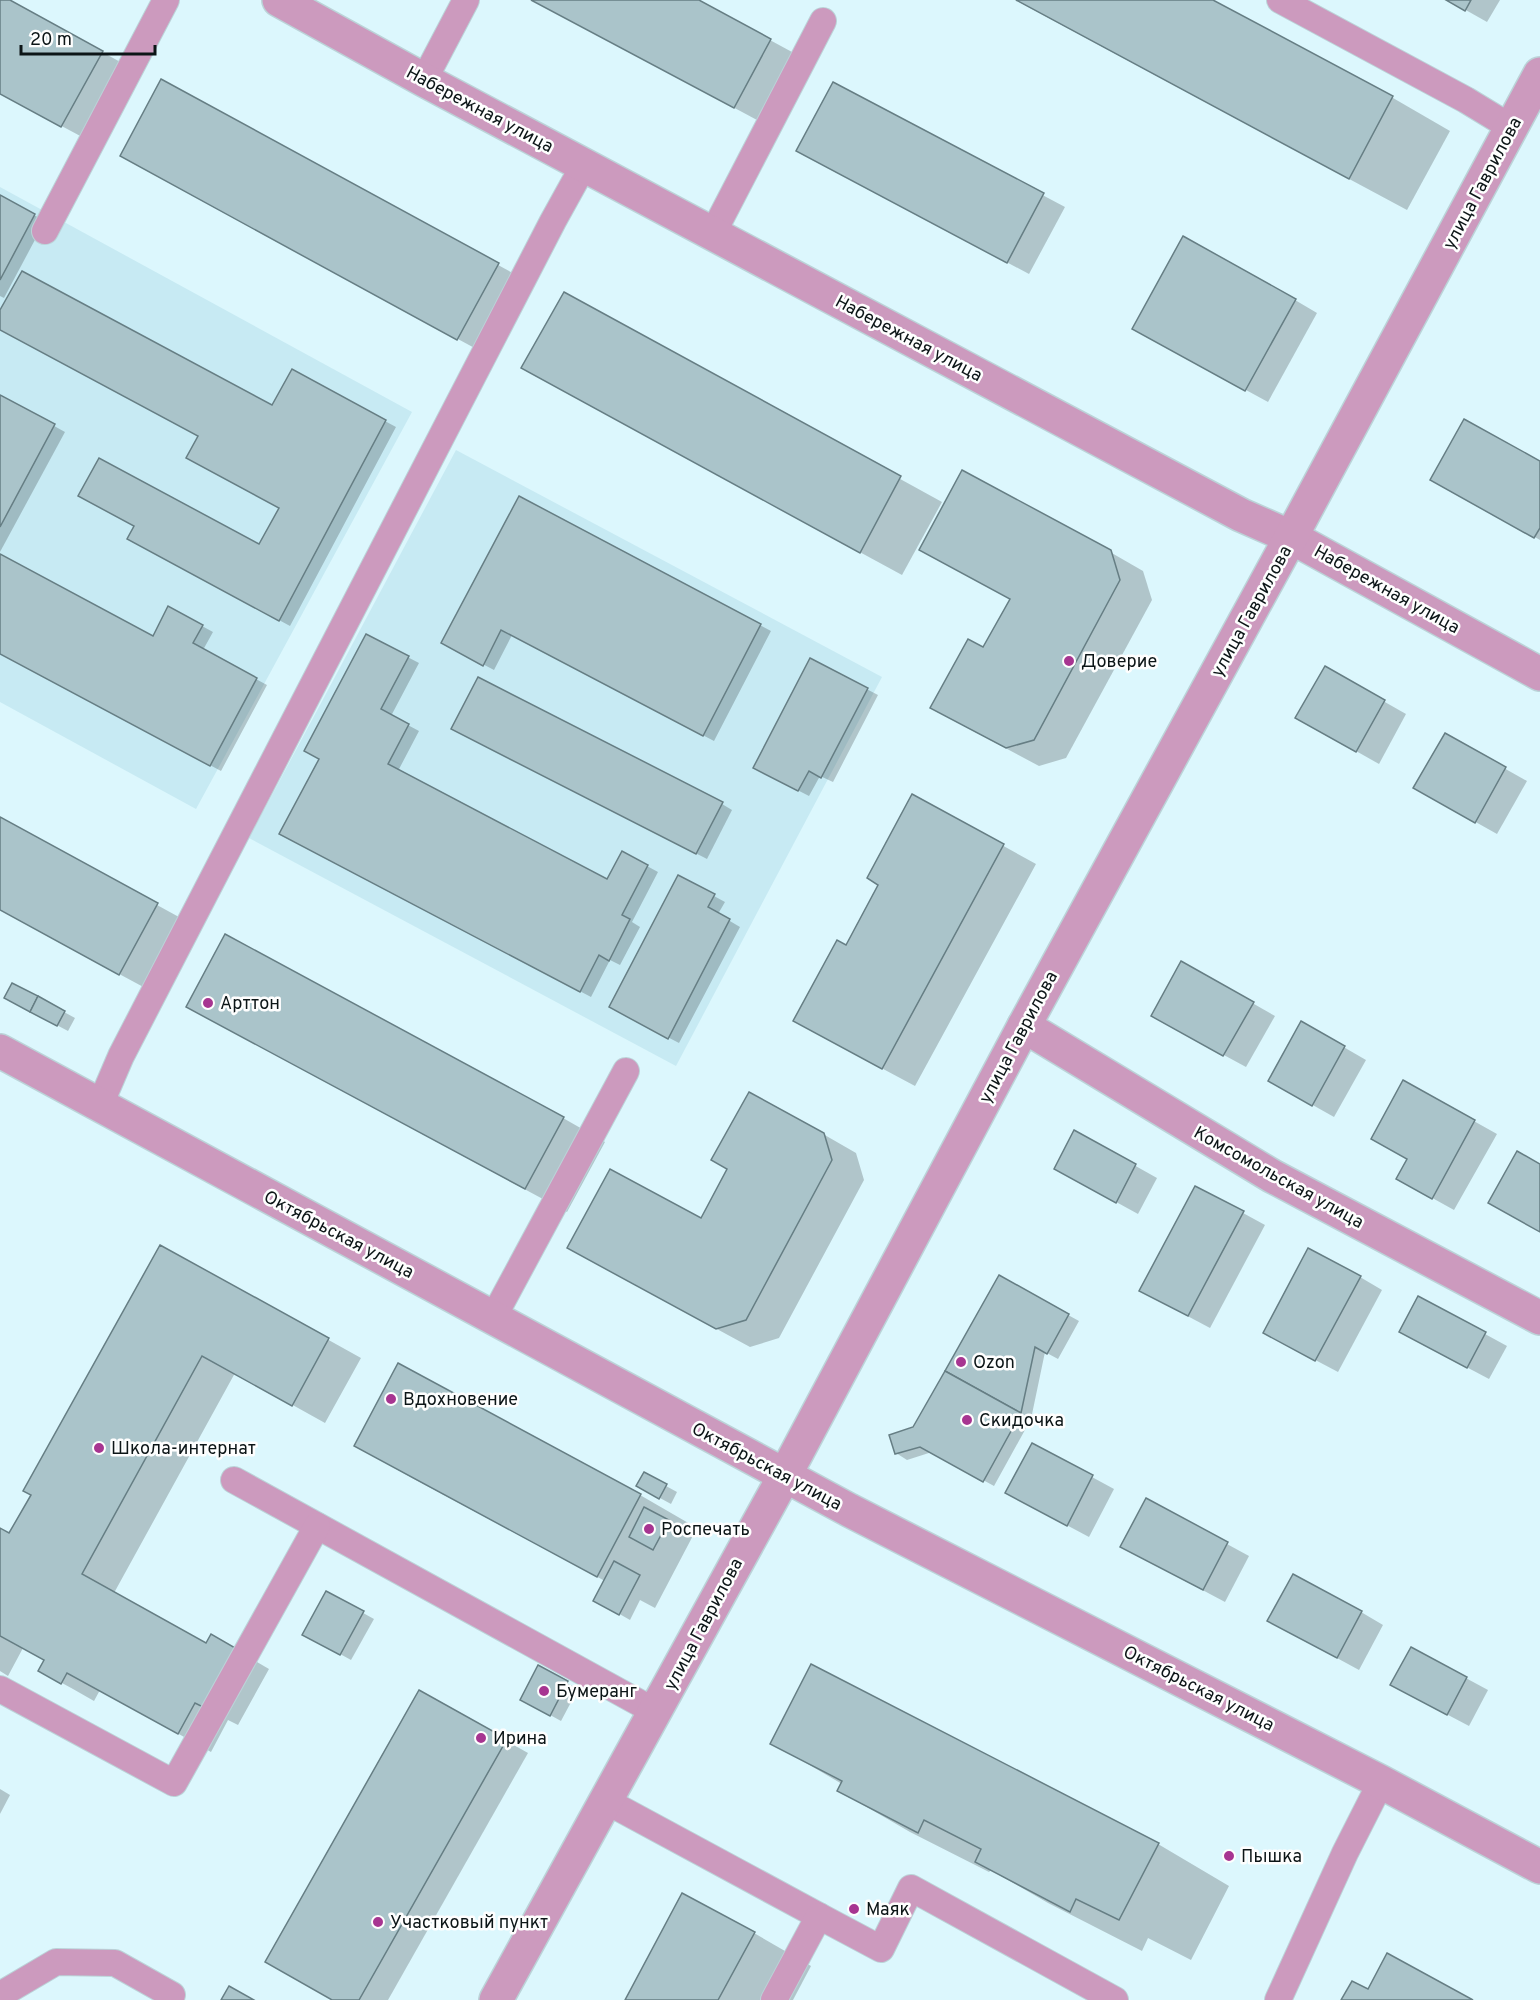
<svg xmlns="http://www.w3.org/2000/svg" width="1540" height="2000" viewBox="0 0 1540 2000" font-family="Overpass,sans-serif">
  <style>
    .built { fill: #c7eaf3 }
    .shadow { fill: #0003 }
    .building { fill: #aac4ca; stroke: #667e84; stroke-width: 1.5 }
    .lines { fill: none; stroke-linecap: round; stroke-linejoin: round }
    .service-casing { stroke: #bbd3d8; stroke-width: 28 }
    .minor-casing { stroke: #bbd3d8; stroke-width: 36 }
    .tertiary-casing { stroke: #bbd3d8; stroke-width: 36 }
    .service { stroke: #cc9abe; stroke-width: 26 }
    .minor { stroke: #cc9abe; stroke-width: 33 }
    .tertiary { stroke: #cc9abe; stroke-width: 33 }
    .poi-dot { fill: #a73591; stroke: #fefefe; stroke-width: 2 }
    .labels { text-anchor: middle; stroke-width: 5; stroke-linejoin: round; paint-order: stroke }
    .street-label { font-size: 18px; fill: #0c1517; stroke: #fefefe }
    .poi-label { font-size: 18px; fill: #0c1517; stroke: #fefefe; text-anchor: start }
  </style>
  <rect width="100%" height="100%" fill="#dcf7fd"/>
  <g class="built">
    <polygon points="0,187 412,412 196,809 0,702"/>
    <polygon points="456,450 882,677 676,1066 249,838"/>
  </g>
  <g class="shadow">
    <polygon points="0,0 7,0 124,64 84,138 0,93"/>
    <polygon points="533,0 696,0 792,52 757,120"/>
    <polygon points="1015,0 1211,0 1393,98 1450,131 1407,210"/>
    <polygon points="1448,0 1500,0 1487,22"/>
    <polygon points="162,81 520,277 480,351 143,168"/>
    <polygon points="834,84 1065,207 1029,274 820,163"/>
    <polygon points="0,197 45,221 4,298 0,296"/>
    <polygon points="564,294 942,502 902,575 565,392"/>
    <polygon points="1295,300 1317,313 1268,402 1156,341"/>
    <polygon points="0,314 272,407 292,371 396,427 290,626 140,545 260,546 281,508 199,435 0,328"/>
    <polygon points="0,396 65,432 0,552"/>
    <polygon points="1540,463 1540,540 1432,479"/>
    <polygon points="519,498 771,631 714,741 512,635 494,670 454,649"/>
    <polygon points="1110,552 1143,571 1152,600 1066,758 1039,766 964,726 984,649 1011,599"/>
    <polygon points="0,556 153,638 202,626 213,632 203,650 267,685 221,771 0,653"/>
    <polygon points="367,636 419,663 391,716 419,731 398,771 608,881 623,853 658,872 632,922 640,927 620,965 610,960 591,997 292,840"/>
    <polygon points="811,660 878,695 833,782 820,776 809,796 766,774"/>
    <polygon points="1325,668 1406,714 1379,764 1317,729"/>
    <polygon points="464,734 722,804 732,810 707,859"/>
    <polygon points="1445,735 1527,781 1497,834 1415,788"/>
    <polygon points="913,796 1036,864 915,1086 827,1039 846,947 880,885"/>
    <polygon points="0,819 199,928 162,997 0,910"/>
    <polygon points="679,877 725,902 718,914 740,927 679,1043 621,1013"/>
    <polygon points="1182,963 1275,1016 1246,1067 1174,1028"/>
    <polygon points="17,1004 64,1012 75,1018 68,1031"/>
    <polygon points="1302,1023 1366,1060 1334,1117 1270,1081"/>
    <polygon points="230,1030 563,1118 605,1142 567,1212"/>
    <polygon points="1404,1082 1497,1134 1454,1210 1398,1179 1409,1159"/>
    <polygon points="1075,1132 1157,1178 1138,1214 1078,1181"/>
    <polygon points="823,1134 856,1153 864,1180 779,1338 750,1347 601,1266 701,1220"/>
    <polygon points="1243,1213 1265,1225 1210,1328 1163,1303"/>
    <polygon points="161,1247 361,1358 325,1423 235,1373 114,1593 207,1645 212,1636 269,1669 238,1725 228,1720 211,1752 100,1690 94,1701 73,1689 40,1671 46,1660 23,1648 8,1676 0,1671 0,1530 10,1535"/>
    <polygon points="999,1277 1079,1321 1058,1359 1045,1352 1031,1419 994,1486 932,1452 907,1460 896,1453 914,1429"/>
    <polygon points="1360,1277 1382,1290 1338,1372 1287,1345"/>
    <polygon points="1485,1334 1507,1346 1489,1379 1423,1344"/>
    <polygon points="398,1365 640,1495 697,1528 655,1608 640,1600 630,1620 595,1600 605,1581 412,1478 356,1446"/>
    <polygon points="1033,1445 1114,1489 1089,1537 1029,1505"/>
    <polygon points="644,1474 677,1492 671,1504 638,1486"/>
    <polygon points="1146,1500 1249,1556 1225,1602 1144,1559"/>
    <polygon points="327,1593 374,1619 351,1660 304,1634"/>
    <polygon points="1361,1612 1383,1625 1359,1670 1291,1633"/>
    <polygon points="1412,1649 1488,1690 1469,1726 1414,1697"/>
    <polygon points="539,1668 578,1689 561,1721 532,1705"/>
    <polygon points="420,1692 528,1753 388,2000 334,2000"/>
    <polygon points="772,1743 1158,1844 1229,1886 1191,1960 1148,1938 1142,1951 1048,1903 991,1870 989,1872 910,1832 839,1791 842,1784"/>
    <polygon points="0,1789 10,1795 0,1814"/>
    <polygon points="754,1933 811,1966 793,2000 626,2000"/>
  </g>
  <g class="building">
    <polygon points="0,0 10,0 103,51 61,127 0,94"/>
    <polygon points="531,0 699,0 771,39 734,108"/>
    <polygon points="1016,0 1213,0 1393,96 1349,179"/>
    <polygon points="1446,0 1471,0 1465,11"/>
    <polygon points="161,79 499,263 457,340 120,156"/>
    <polygon points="833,82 1044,193 1007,263 796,151"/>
    <polygon points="0,195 35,214 0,280"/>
    <polygon points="1183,236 1296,299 1245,391 1132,329"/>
    <polygon points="22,271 272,405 292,369 386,420 279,621 127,539 134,526 78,496 99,458 259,544 279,508 186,458 198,436 0,330 0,310"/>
    <polygon points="564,292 901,476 860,553 521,368"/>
    <polygon points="0,395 55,424 0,527"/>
    <polygon points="1464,419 1540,461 1540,528 1534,538 1430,480"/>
    <polygon points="962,470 1111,550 1120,580 1034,740 1006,748 930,708 968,639 983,647 1010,599 919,550"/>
    <polygon points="519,496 761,624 703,736 501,630 483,666 441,643"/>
    <polygon points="0,554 153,636 168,606 203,625 193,643 257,678 210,766 0,654"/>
    <polygon points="366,634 409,656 381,709 409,724 388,764 607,879 622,851 648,865 622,915 630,919 609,961 599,955 580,992 279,834 319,759 304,751"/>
    <polygon points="810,658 868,688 821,778 809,771 798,791 753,768"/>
    <polygon points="1325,666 1385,700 1356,752 1295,718"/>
    <polygon points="478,677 723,802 696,854 451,729"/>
    <polygon points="1445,733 1506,767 1475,823 1413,788"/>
    <polygon points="912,794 1004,844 882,1069 793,1021 837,940 846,945 878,885 867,878"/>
    <polygon points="0,817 158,903 119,975 0,910"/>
    <polygon points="678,875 715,894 708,907 730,919 668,1039 609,1007"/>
    <polygon points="225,934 564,1117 525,1189 186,1007"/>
    <polygon points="1181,961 1254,1002 1223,1056 1151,1016"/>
    <polygon points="12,983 38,996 30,1012 4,998"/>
    <polygon points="38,996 65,1011 57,1026 30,1012"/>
    <polygon points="1301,1021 1345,1046 1312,1106 1268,1081"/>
    <polygon points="1403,1080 1475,1120 1432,1199 1396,1179 1407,1159 1371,1139"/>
    <polygon points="749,1092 824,1133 832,1160 746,1320 716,1329 567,1248 610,1169 701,1218 727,1169 711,1160"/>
    <polygon points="1074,1130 1136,1164 1116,1203 1054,1169"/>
    <polygon points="1517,1151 1540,1164 1540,1232 1488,1203"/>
    <polygon points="1195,1186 1244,1211 1188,1316 1139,1291"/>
    <polygon points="160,1245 329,1338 292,1406 202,1356 82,1574 206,1643 211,1634 237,1649 205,1708 195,1703 178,1734 67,1673 61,1684 38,1671 44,1660 0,1636 0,1528 9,1533 31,1495 23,1491"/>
    <polygon points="1308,1248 1361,1276 1315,1361 1263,1333"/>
    <polygon points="999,1275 1069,1314 1047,1354 1035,1347 1021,1413 945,1371"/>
    <polygon points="1418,1296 1486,1332 1467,1368 1399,1332"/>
    <polygon points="398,1363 641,1494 597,1577 354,1446"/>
    <polygon points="945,1371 1021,1413 983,1482 920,1447 895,1454 889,1435 913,1427"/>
    <polygon points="1032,1443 1093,1475 1067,1526 1005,1493"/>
    <polygon points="644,1472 667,1484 659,1499 636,1486"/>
    <polygon points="1146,1498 1228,1542 1203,1590 1120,1547"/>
    <polygon points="644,1507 669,1520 653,1550 629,1537"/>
    <polygon points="614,1561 640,1575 619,1615 593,1601"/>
    <polygon points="1293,1574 1362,1611 1337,1658 1267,1621"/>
    <polygon points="326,1591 364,1611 340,1655 302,1635"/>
    <polygon points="1411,1647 1467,1677 1447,1715 1390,1685"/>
    <polygon points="811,1664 1159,1843 1119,1920 1076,1899 1070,1912 975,1862 981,1849 924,1820 918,1833 837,1791 842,1781 770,1744"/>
    <polygon points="538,1665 568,1681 550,1716 520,1700"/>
    <polygon points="419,1690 507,1739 359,2000 332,2000 265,1962"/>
    <polygon points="682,1893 755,1932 718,2000 625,2000"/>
    <polygon points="1387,1953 1473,2000 1341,2000 1352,1981 1368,1989"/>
    <polygon points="229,1986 254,2000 221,2000"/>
  </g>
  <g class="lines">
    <g class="service-casing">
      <g id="service">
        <polyline points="1280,0 1466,100 1512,128"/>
        <polyline points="424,80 466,0"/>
        <polyline points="45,231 166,0"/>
        <polyline points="713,233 823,21"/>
        <polyline points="100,1105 121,1056 553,221 584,165"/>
        <polyline points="493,1318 626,1071"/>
        <polyline points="234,1480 656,1712"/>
        <polyline points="0,1689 174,1783 317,1526"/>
        <polyline points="606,1801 819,1916"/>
        <polyline points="0,1995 56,1962 115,1963 172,1995"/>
        <polyline points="774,2000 819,1916 881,1949 911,1888 1115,2000"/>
        <polyline points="1278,2000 1345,1853 1381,1782"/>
      </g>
    </g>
    <g class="minor-casing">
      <g id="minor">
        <polyline points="1291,537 1540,674"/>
        <polyline points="1024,1026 1272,1176 1540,1318"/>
      </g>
    </g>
    <g class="tertiary-casing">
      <g id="tertiary">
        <polyline points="279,0 424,80 1241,515 1291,537"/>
        <polyline points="0,1051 849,1510 1381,1782 1540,1867"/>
        <polyline points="496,2000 785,1475 1024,1026 1291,537 1540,74"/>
      </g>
    </g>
    <use href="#service" class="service"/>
    <use href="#minor" class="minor"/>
    <use href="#tertiary" class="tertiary"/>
  </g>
  <g class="poi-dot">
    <circle cx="1069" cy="661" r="6"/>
    <circle cx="208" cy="1003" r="6"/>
    <circle cx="961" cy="1362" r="6"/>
    <circle cx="391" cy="1399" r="6"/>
    <circle cx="967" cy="1420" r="6"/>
    <circle cx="99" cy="1448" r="6"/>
    <circle cx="649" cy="1529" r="6"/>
    <circle cx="544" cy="1691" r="6"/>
    <circle cx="481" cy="1738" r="6"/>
    <circle cx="1229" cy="1856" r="6"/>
    <circle cx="854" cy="1909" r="6"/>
    <circle cx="378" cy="1922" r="6"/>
  </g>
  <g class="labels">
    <g class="street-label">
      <text transform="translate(480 109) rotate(28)" y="6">Набережная улица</text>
      <text transform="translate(1482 183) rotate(-62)" y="6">улица Гаврилова</text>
      <text transform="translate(909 338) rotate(28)" y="6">Набережная улица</text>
      <text transform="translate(1387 589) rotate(29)" y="6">Набережная улица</text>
      <text transform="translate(1251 611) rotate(-61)" y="6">улица Гаврилова</text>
      <text transform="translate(1018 1037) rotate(-62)" y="6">улица Гаврилова</text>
      <text transform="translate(1279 1177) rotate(29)" y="6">Комсомольская улица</text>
      <text transform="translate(339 1234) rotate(28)" y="6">Октябрьская улица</text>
      <text transform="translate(767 1466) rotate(28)" y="6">Октябрьская улица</text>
      <text transform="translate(703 1624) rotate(-62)" y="6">улица Гаврилова</text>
      <text transform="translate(1199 1688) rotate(27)" y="6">Октябрьская улица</text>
    </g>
    <g class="poi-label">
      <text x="1081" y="667">Доверие</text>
      <text x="220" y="1009">Арттон</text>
      <text x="973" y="1368">Ozon</text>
      <text x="403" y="1405">Вдохновение</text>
      <text x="979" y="1426">Скидочка</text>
      <text x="111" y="1454">Школа-интернат</text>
      <text x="661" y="1535">Роспечать</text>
      <text x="556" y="1697">Бумеранг</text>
      <text x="493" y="1744">Ирина</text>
      <text x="1241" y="1862">Пышка</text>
      <text x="866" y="1915">Маяк</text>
      <text x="390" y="1928">Участковый пункт</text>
    </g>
  </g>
  <path d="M21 45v9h134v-9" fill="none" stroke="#0c1517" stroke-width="3"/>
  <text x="30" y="45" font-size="18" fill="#0c1517" stroke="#fefefe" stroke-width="4.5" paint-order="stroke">20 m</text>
</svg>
